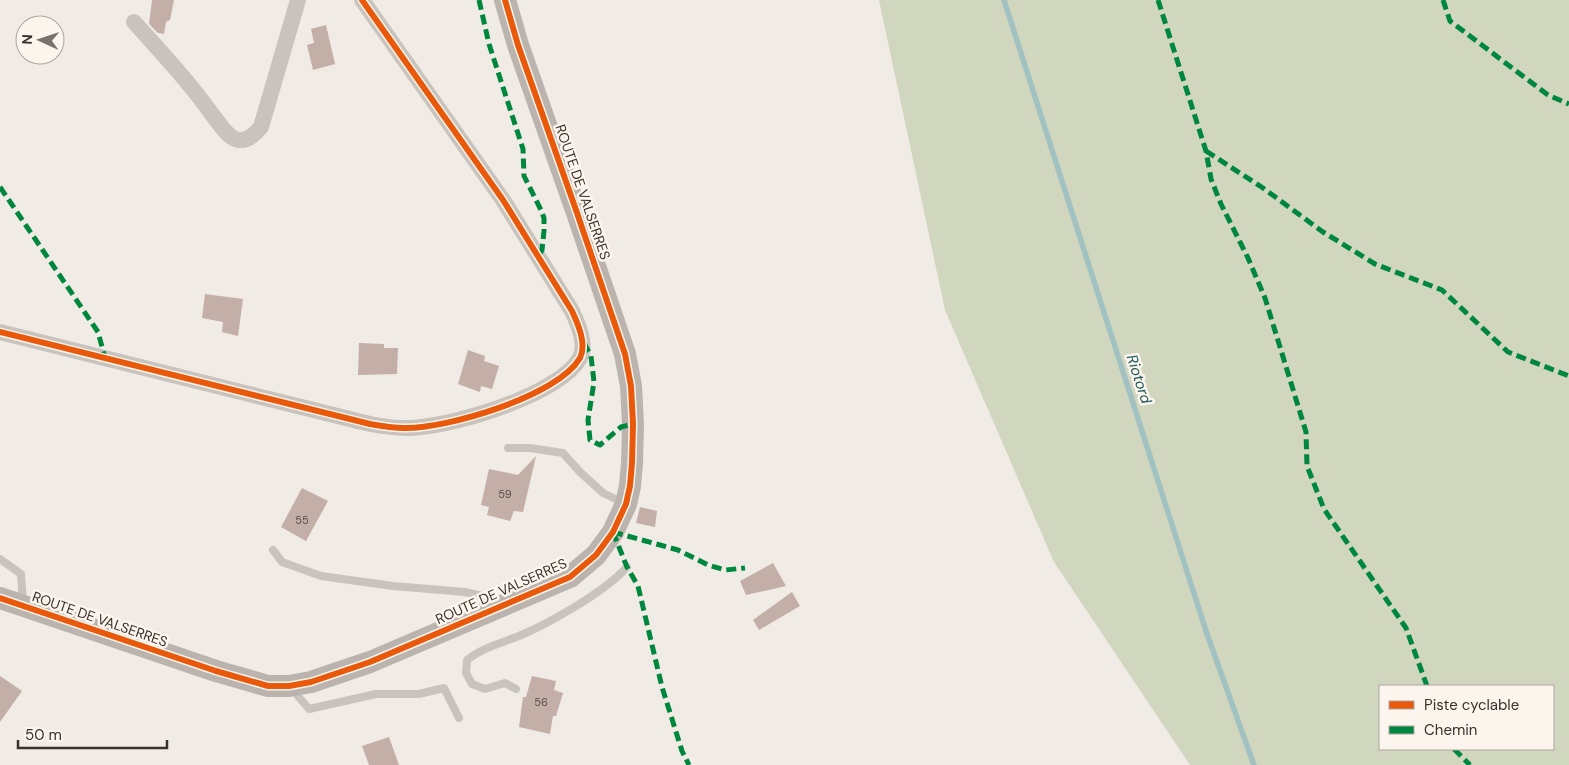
<svg xmlns="http://www.w3.org/2000/svg" width="1569" height="765" viewBox="0 0 1569 765" font-family="'DM Sans',sans-serif">
  <style>
    .green { fill: #d1d6bf; fill-rule: evenodd }
    .lines { fill: none; stroke-linecap: round; stroke-linejoin: round }
    .stream { stroke: #a1c2c1; stroke-width: 5.5 }
    .building { fill: #c3afa7 }
    .lane { stroke: #c9c3be; stroke-width: 8 }
    .street { stroke: #c9c3be; stroke-width: 16 }
    .secondary { stroke: #bab3ae; stroke-width: 22 }
    .quiet { stroke: #00873e; stroke-width: 5; stroke-dasharray: 10 5; stroke-linecap: butt }
    .cycleway-casing { stroke: #fbf5ee; stroke-width: 9 }
    .cycleway { stroke: #e8590c; stroke-width: 6 }
    .labels { text-anchor: middle; stroke-width: 5; stroke-linejoin: round; paint-order: stroke }
    .number-label { font-size: 11px; fill: #5d504a }
    .street-label { font-size: 14px; fill: #3b302b; stroke: #fbf5ee }
    .water-label { font-size: 15px; font-style: italic; fill: #1f5a5e; stroke: #fbf5ee }
  </style>
  <rect width="100%" height="100%" fill="#f0ebe5"/>
  <path class="green" d="M 879,0 L 1569,0 L 1569,765 L 1190,765 L 1054,562 L 945,310 ZM 1380,686 L 1553,686 L 1553,749 L 1380,749 Z"/>
  <g class="lines">
    <polyline class="stream" points="1004,0 1207,634 1254,765"/>
  </g>
  <g class="building">
    <polygon points="152,0 174,0 170,20 166,22 164,34 158,33 149,24"/>
    <polygon points="326,25 335,64 313,70 307,45 314,43 311,29"/>
    <polygon points="205,294 243,299 238,336 222,332 223,322 202,318"/>
    <polygon points="359,343 384,344 384,348 398,348 397,374 358,375"/>
    <polygon points="468,350 485,356 484,361 499,366 492,389 481,386 480,392 458,384"/>
    <polygon points="536,456 523,512 514,511 510,521 487,515 489,507 481,505 489,469 518,475"/>
    <polygon points="302,488 328,501 306,541 281,527"/>
    <polygon points="640,507 657,511 655,527 636,523"/>
    <polygon points="773,563 786,586 746,595 740,581"/>
    <polygon points="792,592 800,606 759,630 753,620"/>
    <polygon points="0,676 22,691 0,722"/>
    <polygon points="532,676 556,681 554,690 563,693 556,716 553,716 550,734 519,727 523,697 526,697"/>
    <polygon points="389,737 399,765 369,765 362,746"/>
  </g>
  <g class="lines">
    <g class="lane">
      <polyline points="508,448 530,448 563,453 580,472 603,493 624,503"/>
      <polyline points="273,550 282,562 321,576 393,586 465,592 482,596 489,609"/>
      <polyline points="0,559 21,574 23,604"/>
      <polyline points="291,688 309,709 376,694 419,694 444,688 459,718"/>
      <path d="M 516,689 L 505,683 L 485,689 L 472,684 L 466,673 L 467,660 C 482,648 501,643 519,636 C 550,623 606,591 627,567"/>
    </g>
    <g class="street">
      <path d="M 134,22 C 162,53 190,83 214,117 C 220,124 226,135 235,139 C 246,143 254,135 261,127 L 298,0"/>
      <path d="M 0,332 L 370,424 C 381,426 393,428 404,428 C 446,429 558,396 580,358 C 587,344 578,324 572,311 L 503,200 L 362,0"/>
    </g>
    <polyline class="secondary" points="0,598 216,671 268,686 289,686 311,682 370,662 570,577 596,555 613,532 626,504 630,486 632,463 633,424 631,386 625,354 576,210 518,45 505,0"/>
    <g class="quiet">
      <polyline points="479,0 489,44 523,149 524,176 541,210 544,218 544,231 542,250 538,258"/>
      <polyline points="1158,0 1206,151 1211,179 1221,204 1248,258 1265,298 1306,432 1307,466 1324,509 1406,628 1427,686"/>
      <polyline points="1443,0 1450,21 1548,95 1569,104"/>
      <polyline points="1206,151 1263,188 1323,232 1375,264 1442,290 1508,352 1569,376"/>
      <polyline points="0,187 98,332 105,358"/>
      <polyline points="584,343 591,356 594,382 588,420 590,440 600,445 621,427 633,424"/>
      <polyline points="613,532 627,567 638,586 662,687 682,751 689,765"/>
      <polyline points="613,532 678,550 708,565 725,570 745,568"/>
      <polyline points="1454,749 1470,765"/>
    </g>
    <g class="cycleway-casing">
      <g id="cycleway">
        <path d="M 0,332 L 370,424 C 381,426 393,428 404,428 C 446,429 558,396 580,358 C 587,344 578,324 572,311 L 503,200 L 362,0"/>
        <polyline points="0,598 216,671 268,686 289,686 311,682 370,662 570,577 596,555 613,532 626,504 630,486 632,463 633,424 631,386 625,354 576,210 518,45 505,0"/>
      </g>
    </g>
    <use href="#cycleway" class="cycleway"/>
  </g>
  <g class="labels">
    <g class="number-label">
      <text x="505" y="498">59</text>
      <text x="302" y="524">55</text>
      <text x="541" y="706">56</text>
    </g>
    <g class="street-label">
      <text transform="translate(583 192) rotate(71)" y="5">ROUTE DE VALSERRES</text>
      <text transform="translate(501 591) rotate(-24)" y="5">ROUTE DE VALSERRES</text>
      <text transform="translate(100 619) rotate(19)" y="5">ROUTE DE VALSERRES</text>
    </g>
    <g class="water-label">
      <text transform="translate(1139 379) rotate(72)" y="5">Riotord</text>
    </g>
  </g>
  <rect x="1379" y="685" width="175" height="65" fill="#fbf5ee" stroke="#aea6a0"/>
  <rect x="1389" y="701" width="25" height="8" fill="#e8590c" stroke="#aea6a0"/>
  <text x="1424" y="710" font-size="15" fill="#3b302b">Piste cyclable</text>
  <rect x="1389" y="726" width="25" height="8" fill="#00873e" stroke="#aea6a0"/>
  <text x="1424" y="735" font-size="15" fill="#3b302b">Chemin</text>
  <g transform="translate(40 40) rotate(273)"><circle r="24" fill="#fbf5ee" stroke="#aea6a0"/>
  <path d="M0-4L9 19L0 12L-9 19Z" fill="#7a716c"/>
  <text y="-8" font-size="14" font-weight="bold" text-anchor="middle" fill="#3b302b">N</text>
  </g>
  <path d="M18 740v8h149v-8" fill="none" stroke="#3b302b" stroke-width="2.5"/>
  <text x="25" y="740" font-size="15" fill="#3b302b" stroke="#fbf5ee" stroke-width="4" paint-order="stroke">50 m</text>
</svg>
